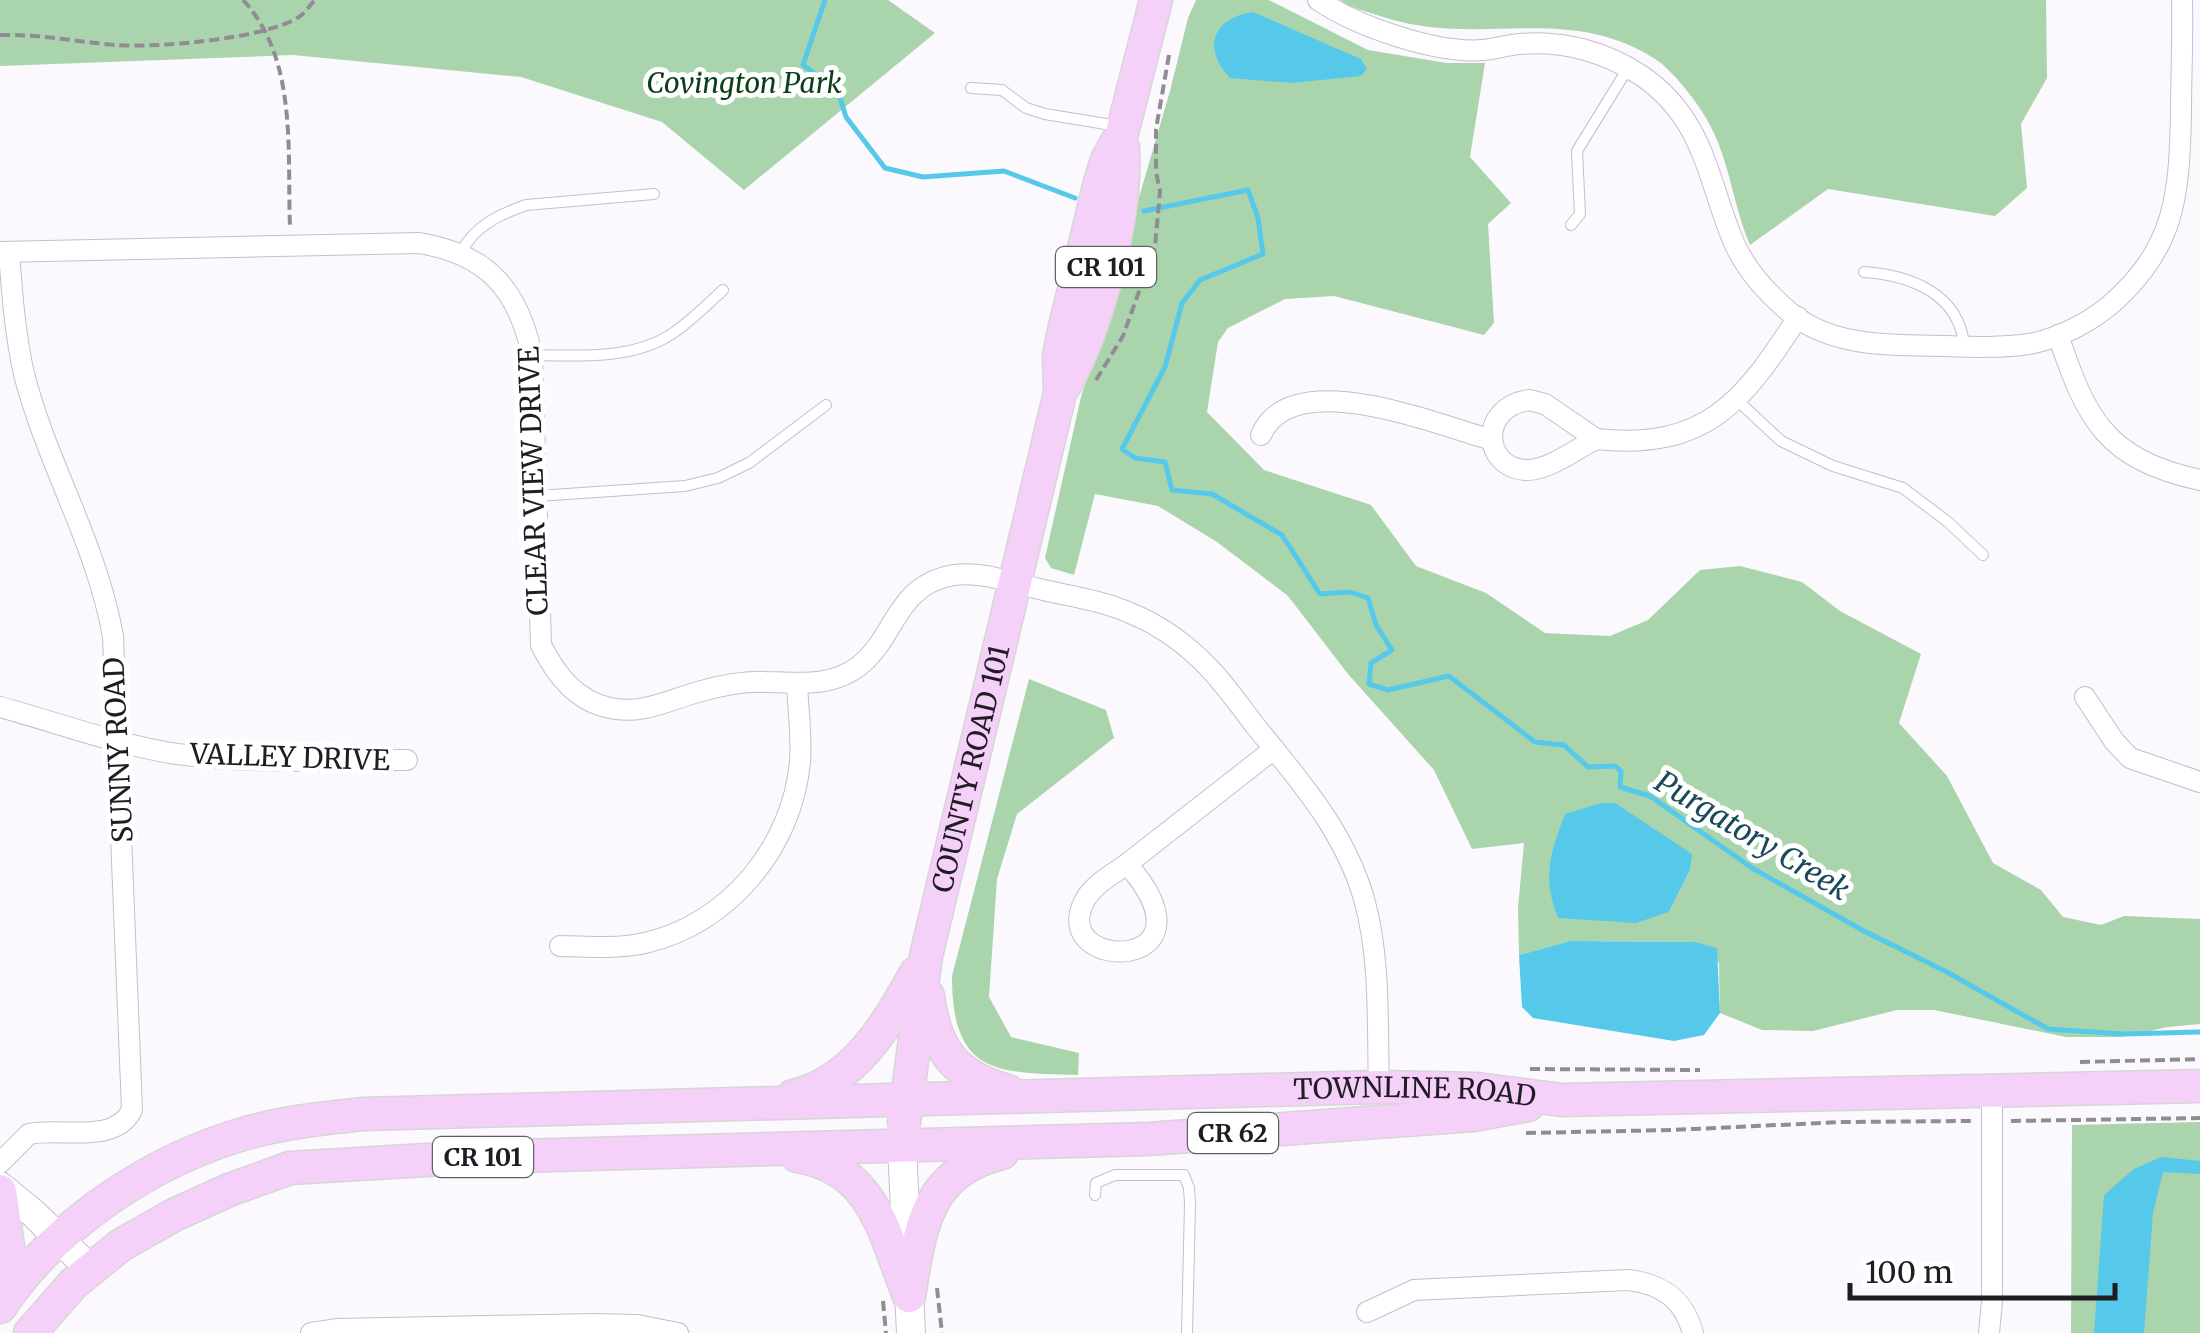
<svg xmlns="http://www.w3.org/2000/svg" width="2200" height="1333" viewBox="0 0 2200 1333" font-family="Merriweather,serif">
  <style>
    .green { fill: #aad4ac; fill-rule: evenodd }
    .water { fill: #56c9eb }
    .lines { fill: none; stroke-linecap: round; stroke-linejoin: round }
    .stream { stroke: #56c9eb; stroke-width: 5 }
    .service-casing { stroke: #c6bdd1; stroke-width: 12 }
    .minor-casing { stroke: #c6bdd1; stroke-width: 22 }
    .tertiary-casing { stroke: #c6bdd1; stroke-width: 30 }
    .primary-casing { stroke: #d7d6d7; stroke-width: 35 }
    .path { stroke: #8f8d93; stroke-width: 4; stroke-dasharray: 10 5; stroke-linecap: butt }
    .service { stroke: #fff; stroke-width: 10 }
    .minor { stroke: #fff; stroke-width: 20 }
    .tertiary { stroke: #fff; stroke-width: 28 }
    .primary { stroke: #f5d0f8; stroke-width: 32 }
    .labels { text-anchor: middle; stroke-width: 10; stroke-linejoin: round; paint-order: stroke }
    .shield { fill: #fff; stroke: #626065; stroke-width: 2.5 }
    .shield-label { font-size: 25px; font-weight: bold; fill: #1f1c23 }
    .park-label { font-size: 28px; font-style: italic; fill: #0c3f17; stroke: #fff }
    .street-label { font-size: 28px; fill: #1f1c23; stroke: #fff }
    .water-label { font-size: 30px; font-style: italic; fill: #194a59; stroke: #fff }
  </style>
  <rect width="100%" height="100%" fill="#fbf9fe"/>
  <g class="green">
    <polygon points="0,0 888,0 935,33 744,190 662,122 521,77 293,55 0,66"/>
    <path d="M 1196,0 L 1269,0 L 1368,50 L 1447,63 L 1485,63 L 1470,157 L 1511,203 L 1488,224 L 1494,323 L 1484,335 L 1334,296 L 1285,299 L 1228,328 L 1218,342 L 1207,412 L 1264,470 L 1371,505 L 1416,566 L 1486,593 L 1545,633 L 1610,636 L 1648,620 L 1700,570 L 1740,566 L 1802,582 L 1840,611 L 1921,654 L 1899,723 L 1947,776 L 1993,863 L 2041,890 L 2063,917 L 2101,925 L 2124,916 L 2200,919 L 2200,1024 L 2168,1027 L 2121,1037 L 2066,1037 L 1934,1010 L 1897,1010 L 1813,1031 L 1762,1030 L 1720,1013 L 1719,963 L 1695,942 L 1570,941 L 1519,955 L 1518,908 L 1524,843 L 1472,849 L 1434,770 L 1348,674 L 1288,596 L 1217,542 L 1158,506 L 1095,494 L 1074,575 L 1051,568 L 1045,558 L 1081,397 L 1170,91 L 1188,18 ZM 1601,803 L 1690,870 L 1669,912 Z"/>
    <path d="M 1340,0 L 2046,0 L 2047,78 L 2021,124 L 2027,188 L 1995,216 L 1828,189 L 1750,245 C 1734,208 1730,165 1712,129 C 1700,105 1680,80 1661,63 C 1570,0 1481,49 1383,17 C 1369,12 1352,9 1340,0 Z"/>
    <path d="M 1029,679 L 1106,710 L 1114,738 L 1017,814 L 997,879 L 989,997 L 1011,1037 L 1079,1053 L 1078,1075 C 995,1073 952,1074 952,976 Z"/>
    <polygon points="2200,1122 2200,1333 2071,1333 2072,1125"/>
  </g>
  <g class="water">
    <path d="M 1253,12 L 1361,59 L 1367,69 L 1361,76 L 1292,83 L 1230,78 C 1202,48 1212,18 1253,12 Z"/>
    <path d="M 1601,803 L 1615,803 L 1692,854 L 1690,870 L 1669,912 L 1636,923 L 1558,918 C 1542,878 1550,853 1565,814 Z"/>
    <polygon points="1570,941 1695,942 1717,948 1720,1013 1704,1035 1674,1041 1533,1018 1522,1007 1519,955"/>
    <polygon points="2161,1157 2200,1161 2200,1174 2163,1172 2153,1213 2144,1333 2094,1333 2104,1195 2134,1169"/>
  </g>
  <g class="lines">
    <g class="stream">
      <polyline points="825,0 803,65 838,91 846,117 885,168 923,177 1004,171 1075,198"/>
      <polyline points="1144,211 1248,190 1258,218 1263,254 1200,280 1182,303 1165,367 1122,449 1135,458 1165,462 1172,490 1212,494 1282,535 1320,594 1350,592 1368,598 1376,625 1392,650 1371,663 1369,684 1388,690 1449,676 1535,742 1564,745 1588,767 1615,766 1621,771 1620,787 1650,796 1752,868 1864,931 1945,971 2048,1029 2123,1034 2200,1032"/>
    </g>
    <g class="service-casing">
      <g id="service">
        <polyline points="971,88 1002,90 1026,108 1045,114 1118,126"/>
        <polyline points="1571,225 1580,214 1577,151 1628,68"/>
        <path d="M 461,252 C 475,226 498,215 526,205 L 654,194"/>
        <path d="M 1864,272 C 1910,275 1960,294 1964,346"/>
        <path d="M 533,355 C 579,356 637,360 676,331 C 693,319 708,304 723,290"/>
        <polyline points="1737,400 1781,441 1833,466 1903,488 1948,522 1983,555"/>
        <polyline points="537,496 685,486 718,478 749,463 826,405"/>
        <polyline points="1095,1195 1096,1183 1115,1175 1184,1175 1189,1188 1190,1204 1187,1333"/>
      </g>
    </g>
    <g class="minor-casing">
      <g id="minor">
        <path d="M 1318,0 C 1356,26 1436,54 1483,50 C 1495,49 1507,45 1520,44 C 1563,40 1606,52 1642,76 C 1703,118 1707,176 1732,238 C 1743,266 1764,290 1787,310 C 1830,348 1891,345 1946,346 C 1973,347 2001,348 2029,344 C 2057,339 2089,323 2110,305 C 2176,248 2179,195 2181,114 C 2181,76 2183,38 2182,0"/>
        <path d="M 0,252 L 419,243 C 487,254 518,289 532,355 L 541,645 C 556,675 576,701 610,708 C 642,715 669,700 698,692 C 719,686 743,681 765,682 C 799,682 830,688 859,666 C 897,636 895,585 954,575 C 981,571 1009,582 1035,588 C 1067,596 1101,600 1130,613 C 1155,623 1180,640 1199,658 C 1221,678 1239,705 1257,728 C 1300,781 1345,832 1364,899 C 1381,959 1377,1026 1379,1087"/>
        <path d="M 2058,335 C 2087,421 2106,459 2200,480"/>
        <path d="M 1529,400 L 1545,404 L 1596,439 C 1576,449 1548,471 1525,470 C 1483,467 1478,408 1529,400 Z"/>
        <path d="M 1261,435 C 1292,364 1437,425 1492,440"/>
        <path d="M 1596,439 C 1706,451 1744,401 1798,317"/>
        <polyline points="2085,697 2114,741 2130,758 2200,782"/>
        <path d="M 0,707 C 59,723 117,745 177,754 C 253,764 331,760 407,760"/>
        <path d="M 1127,864 C 1225,975 1045,973 1085,900 C 1093,885 1113,874 1127,864 Z"/>
        <polyline points="1127,864 1274,749"/>
        <path d="M 560,946 C 588,947 617,949 645,943 C 729,924 793,846 800,761 C 802,736 798,709 797,684"/>
        <path d="M 0,1163 L 29,1134 C 60,1127 115,1145 132,1110 L 113,636 C 96,542 47,464 24,374 C 15,334 12,293 9,252"/>
        <path d="M 1367,1312 L 1414,1290 L 1628,1280 C 1662,1284 1684,1299 1693,1333"/>
        <polyline points="311,1333 336,1329 593,1324 637,1325 678,1333"/>
        <polyline points="1989,1333 1992,1301 1992,1091"/>
      </g>
    </g>
    <g class="tertiary-casing">
      <g id="tertiary">
        <polyline points="902,1147 911,1333"/>
        <polyline points="0,1186 33,1213 91,1270"/>
      </g>
    </g>
    <g class="primary-casing">
      <g id="primary">
        <path d="M 1065,385 C 1098,326 1127,216 1123,148"/>
        <path d="M 928,996 C 935,1050 954,1076 1008,1091"/>
        <path d="M 793,1096 C 855,1082 888,1023 916,973"/>
        <path id="s1" d="M 904,1122 L 926,956 L 1060,393 L 1059,356 L 1063,335 L 1100,182 L 1107,160 L 1122,133 L 1156,0"/>
        <path d="M 797,1156 C 874,1168 884,1233 909,1296"/>
        <polyline points="0,1191 10,1260 4,1300"/>
        <path d="M 909,1296 C 920,1229 925,1172 1002,1153"/>
        <path id="s2" d="M 0,1307 C 56,1223 153,1159 250,1132 C 287,1122 326,1118 364,1114 L 1379,1087 L 1477,1089 L 1562,1100 L 2200,1086"/>
        <polyline points="30,1333 74,1283 121,1245 174,1215 229,1190 290,1168 477,1157 1149,1139 1473,1115 1528,1105"/>
      </g>
    </g>
    <g class="path">
      <path d="M 243,0 C 298,59 287,152 290,227"/>
      <path d="M 0,35 C 40,34 77,42 116,45 C 158,48 264,39 299,17 C 305,13 310,5 315,0"/>
      <polyline points="1096,380 1123,336 1155,247 1160,191 1156,172 1156,129 1169,55"/>
      <polyline points="2080,1062 2200,1059"/>
      <polyline points="1530,1069 1700,1070"/>
      <polyline points="2011,1121 2200,1118"/>
      <polyline points="1526,1133 1672,1130 1842,1122 1972,1121"/>
      <polyline points="937,1288 942,1333"/>
      <polyline points="883,1301 886,1333"/>
    </g>
    <use href="#service" class="service"/>
    <use href="#minor" class="minor"/>
    <use href="#tertiary" class="tertiary"/>
    <use href="#primary" class="primary"/>
  </g>
  <g class="labels">
    <g class="shield">
      <rect x="1056" y="247" width="100" height="40" rx="8"/>
      <rect x="1188" y="1113" width="90" height="40" rx="8"/>
      <rect x="433" y="1137" width="100" height="40" rx="8"/>
    </g>
    <g class="shield-label">
      <text x="1106" y="276">CR 101</text>
      <text x="1233" y="1142">CR 62</text>
      <text x="483" y="1166">CR 101</text>
    </g>
    <g class="park-label">
      <text x="744" y="93">Covington Park</text>
    </g>
    <g class="street-label">
      <text transform="translate(533 481) rotate(-92)" y="10">CLEAR VIEW DRIVE</text>
      <text transform="translate(118 750) rotate(-93)" y="10">SUNNY ROAD</text>
      <text transform="translate(290 757) rotate(2)" y="10">VALLEY DRIVE</text>
      <text dy="10" stroke="none"><textPath href="#s1" startOffset="360">COUNTY ROAD 101</textPath></text>
      <text dy="10" stroke="none"><textPath href="#s2" startOffset="1478">TOWNLINE ROAD</textPath></text>
    </g>
    <g class="water-label">
      <text transform="translate(1752 836) rotate(31)" y="10">Purgatory Creek</text>
    </g>
  </g>
  <path d="M1850 1283v15h265v-15" fill="none" stroke="#1f1c23" stroke-width="5"/>
  <text x="1865" y="1283" font-size="30" fill="#1f1c23" stroke="#ffffff" stroke-width="8" paint-order="stroke">100 m</text>
</svg>
